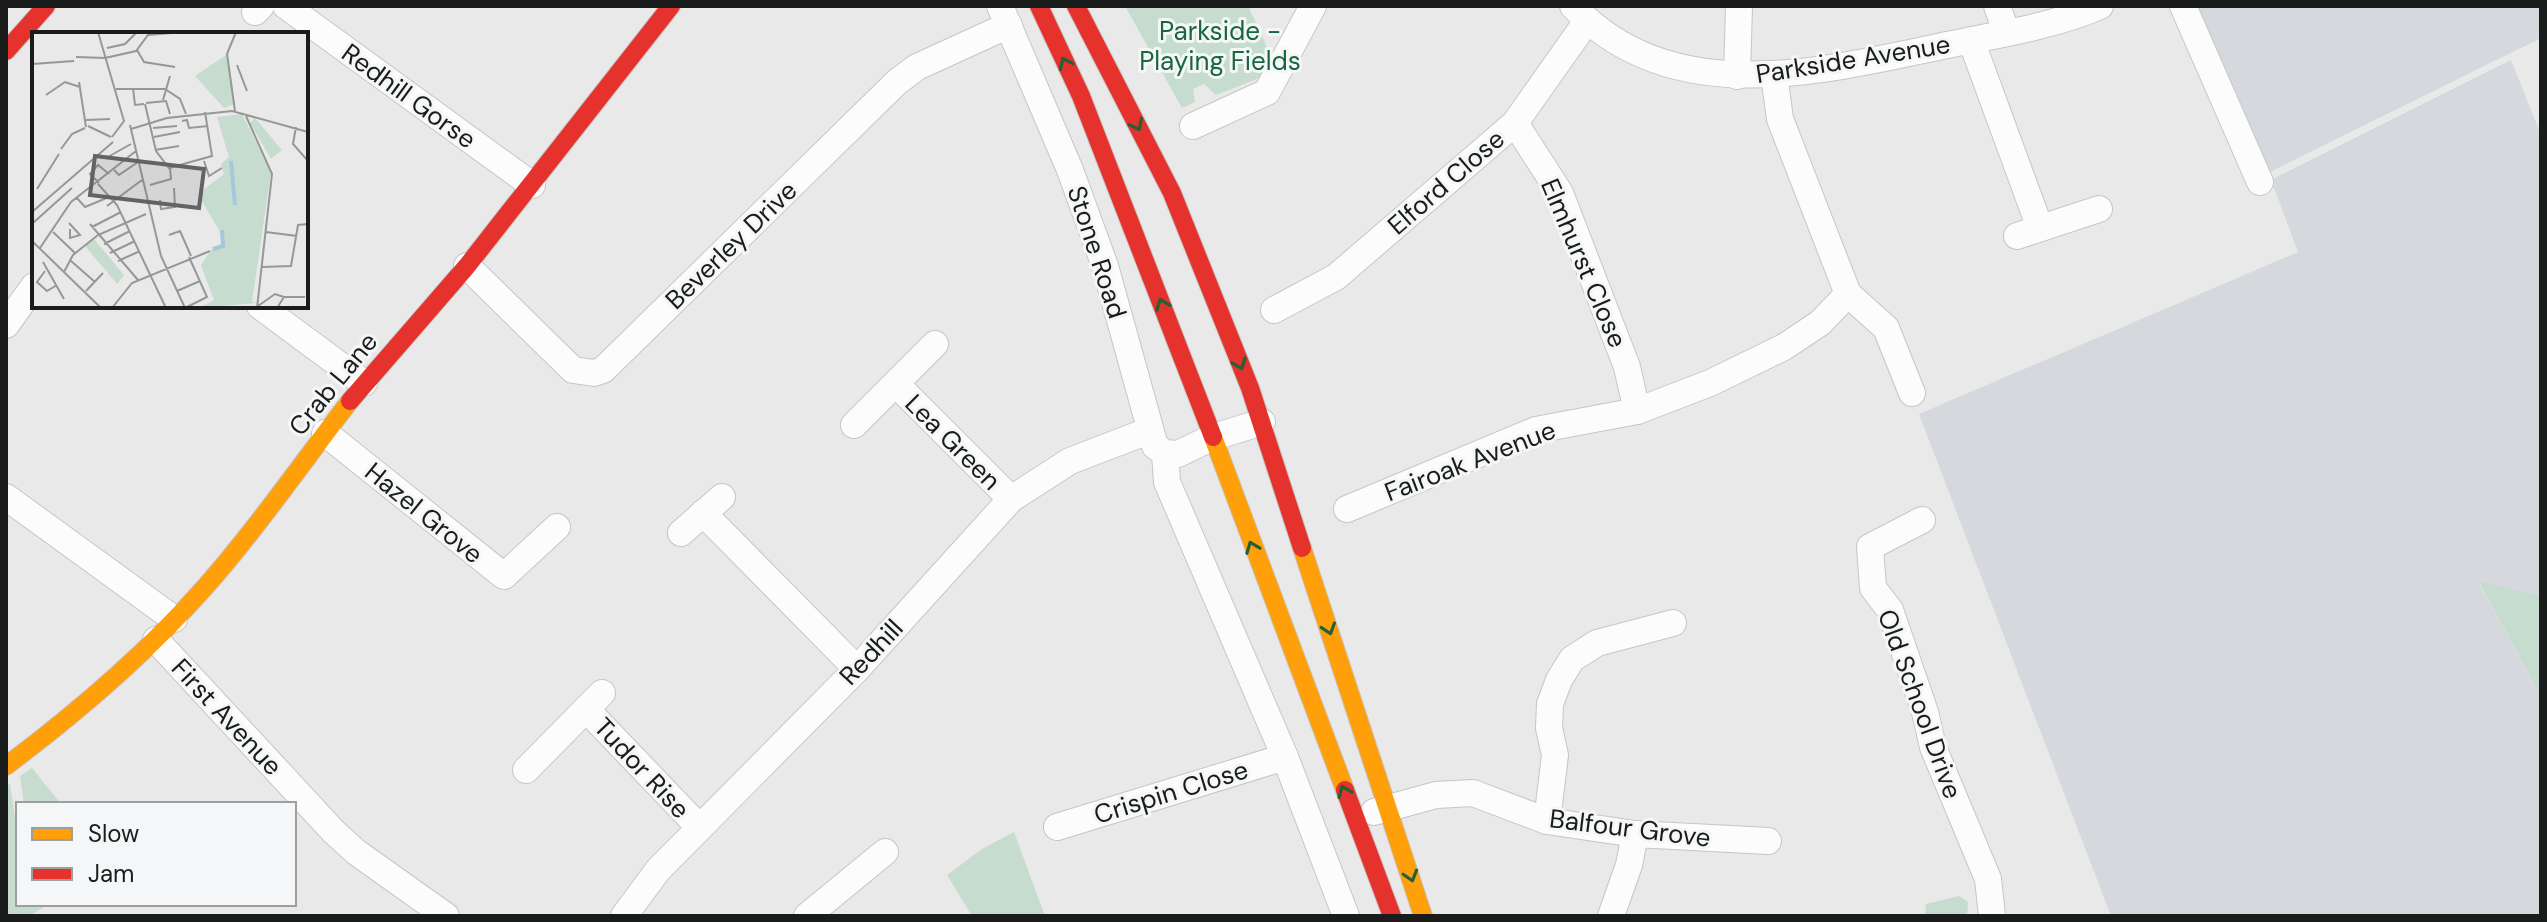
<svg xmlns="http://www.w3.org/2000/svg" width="2547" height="922" viewBox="0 0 2547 922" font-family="'DM Sans',sans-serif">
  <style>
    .built { fill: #d5d9dd }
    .green { fill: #c6dcce }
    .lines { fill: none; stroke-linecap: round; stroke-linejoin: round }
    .street-casing { stroke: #c6c6c6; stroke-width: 28 }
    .slow-casing { stroke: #c6c6c6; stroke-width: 20 }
    .jam-casing { stroke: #c6c6c6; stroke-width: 20 }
    .street { stroke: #fcfcfc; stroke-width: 26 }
    .slow { stroke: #ff9f0a; stroke-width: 18 }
    .jam { stroke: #e5322d; stroke-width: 18 }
    .oneway { stroke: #246035 }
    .labels { text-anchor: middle; stroke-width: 6; stroke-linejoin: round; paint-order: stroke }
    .park-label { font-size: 26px; fill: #18673f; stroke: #f5f6f8 }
    .street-label { font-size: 26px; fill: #1a1b1b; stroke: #f5f6f8 }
    .inset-river { fill: none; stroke: #a4c9dd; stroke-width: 4 }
    .inset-road { fill: none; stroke: #969797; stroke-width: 2 }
    .view { fill: #626363; fill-opacity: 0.15; stroke: #626363; stroke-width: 4 }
    .inset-edge { fill: none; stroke: #1a1b1b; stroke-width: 4 }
  </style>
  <rect width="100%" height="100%" fill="#e9e9ea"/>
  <g class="built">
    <polygon points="2194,6 2541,6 2541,38 2266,174"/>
    <polygon points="2511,60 2541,135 2541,596 2478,582 2541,696 2541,916 2111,916 1919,414 2298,252 2271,180"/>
  </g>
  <g class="green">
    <polygon points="1125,6 1248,6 1278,71 1216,95 1204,84 1193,89 1195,102 1182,108"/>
    <polygon points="2478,581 2541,596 2541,696"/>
    <polygon points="32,768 61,804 24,804 20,776"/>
    <polygon points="10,784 18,837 18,904 48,905 29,916 6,916 6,786"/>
    <polygon points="1014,832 1045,916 972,916 947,875 982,849"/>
    <polygon points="1959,896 1968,902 1967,916 1925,916 1926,904"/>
  </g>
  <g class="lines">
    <g class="street-casing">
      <g id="street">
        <polyline points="286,6 532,185"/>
        <polyline points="1000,6 1070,170 1105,266 1155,446 1165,453 1178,454 1211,438 1262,422"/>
        <path d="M 1573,6 C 1672,111 1823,71 1947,45 C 1997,35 2054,26 2100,6"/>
        <polyline points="1997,6 2006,31"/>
        <polyline points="2183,6 2260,182"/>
        <polyline points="255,12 261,6"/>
        <polyline points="1971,40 2040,228"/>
        <polyline points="1737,76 1739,6"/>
        <polyline points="1515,123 1560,193 1627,367 1637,411"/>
        <polyline points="1193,126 1267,92 1313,6"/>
        <polyline points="2017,236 2099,209"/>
        <polyline points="467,266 573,370 594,373 603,370 897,82 917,67 1009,25"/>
        <polyline points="1848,294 1886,328 1912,393"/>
        <polyline points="260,306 364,383"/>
        <polyline points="1274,310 1336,277 1515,123 1587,21"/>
        <polyline points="6,325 34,286"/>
        <polyline points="896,384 1011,499"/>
        <polyline points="854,425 935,344"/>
        <polyline points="325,433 504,576 557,527"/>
        <polyline points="1165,453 1167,482 1285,757 1346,916"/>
        <polyline points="6,497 174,619"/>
        <polyline points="1347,509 1536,430 1637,411 1710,383 1784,347 1820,323 1848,294 1780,119 1774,75"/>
        <polyline points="703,513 857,669"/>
        <polyline points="1922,520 1870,547 1873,588 1890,610 1925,712 1933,747 1988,879 1992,916"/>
        <polyline points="681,533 722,497"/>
        <polyline points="156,640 334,832 356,852 446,916"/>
        <polyline points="586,709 699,827"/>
        <polyline points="526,770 602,693"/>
        <polyline points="1374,812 1436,795 1473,793 1547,821 1635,834 1768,841"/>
        <polyline points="1547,821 1555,755 1549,728 1550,704 1559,680 1572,659 1597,643 1673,623"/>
        <polyline points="1057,827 1285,757"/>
        <polyline points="624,916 658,870 857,669 1011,499 1070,461 1148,431"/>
        <polyline points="807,916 885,852"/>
        <polyline points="1611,916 1629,865 1635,834"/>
      </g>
    </g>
    <g class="slow-casing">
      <g id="slow">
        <polyline points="1213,437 1345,790"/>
        <polyline points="1302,548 1423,916"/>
        <path d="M 6,766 C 78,712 146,654 206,586 C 257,528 302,463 350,401"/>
      </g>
    </g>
    <g class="jam-casing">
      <g id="jam">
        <polyline points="1039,6 1081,96 1213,437"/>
        <polyline points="1076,6 1172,193 1250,388 1302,548"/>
        <polyline points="6,51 46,6"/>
        <polyline points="350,401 467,266 671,6"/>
        <polyline points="1345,790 1392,916"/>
      </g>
    </g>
    <use href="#street" class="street"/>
    <use href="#slow" class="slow"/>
    <use href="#jam" class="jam"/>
  </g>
  <defs><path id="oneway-chevron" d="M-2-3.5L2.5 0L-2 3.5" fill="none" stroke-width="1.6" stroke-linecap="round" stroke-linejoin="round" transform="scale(2)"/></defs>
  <g class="oneway">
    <use href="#oneway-chevron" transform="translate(1065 63) rotate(-115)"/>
    <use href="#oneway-chevron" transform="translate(1137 125) rotate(63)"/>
    <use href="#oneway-chevron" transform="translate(1162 304) rotate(-110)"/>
    <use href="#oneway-chevron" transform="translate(1240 364) rotate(69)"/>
    <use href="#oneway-chevron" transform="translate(1252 547) rotate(-111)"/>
    <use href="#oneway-chevron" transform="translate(1329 629) rotate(72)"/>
    <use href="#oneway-chevron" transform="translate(1344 791) rotate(-112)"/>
    <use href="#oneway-chevron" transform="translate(1411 876) rotate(73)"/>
  </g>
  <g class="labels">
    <g class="park-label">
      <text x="1220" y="40">Parkside -<tspan x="1220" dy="30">Playing Fields</tspan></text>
    </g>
    <g class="street-label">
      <text transform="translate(1853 59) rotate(-9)" y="9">Parkside Avenue</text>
      <text transform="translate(409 96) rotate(36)" y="9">Redhill Gorse</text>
      <text transform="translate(1446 182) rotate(-41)" y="9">Elford Close</text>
      <text transform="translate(731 245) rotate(-44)" y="9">Beverley Drive</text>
      <text transform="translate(1097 252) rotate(72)" y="9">Stone Road</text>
      <text transform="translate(1584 263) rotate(67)" y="9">Elmhurst Close</text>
      <text transform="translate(333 384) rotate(-51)" y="9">Crab Lane</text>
      <text transform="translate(953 442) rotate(45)" y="9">Lea Green</text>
      <text transform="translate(1470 461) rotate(-21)" y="9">Fairoak Avenue</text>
      <text transform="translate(424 513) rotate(39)" y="9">Hazel Grove</text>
      <text transform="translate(871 652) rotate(-47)" y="9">Redhill</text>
      <text transform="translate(1920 704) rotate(70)" y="9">Old School Drive</text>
      <text transform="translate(227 717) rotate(47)" y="9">First Avenue</text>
      <text transform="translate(642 768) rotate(47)" y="9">Tudor Rise</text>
      <text transform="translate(1171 792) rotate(-17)" y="9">Crispin Close</text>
      <text transform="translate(1630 828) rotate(7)" y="9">Balfour Grove</text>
    </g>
  </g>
  <g transform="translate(32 32)">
    <rect width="276" height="276" fill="#e9e9ea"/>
    <path d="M 194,23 L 203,72 L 192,76 L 163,44 ZM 210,82 L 239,140 L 220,270 L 224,271 L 167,276 L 182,268 L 169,233 L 180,217 L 191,214 L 192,207 L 166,162 L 192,142 L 189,132 L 197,125 L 185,85 ZM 223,86 L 250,118 L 239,127 L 218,91 ZM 62,207 L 92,243 L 85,252 L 53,214 Z" fill="#c6dcce"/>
    <path class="inset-river" d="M 199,129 L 203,173M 181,217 L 191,214 L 190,198"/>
    <path class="inset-road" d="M 66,0 L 92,89 L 80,105M 75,16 L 93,12 L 105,0M 105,18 L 112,30 L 143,35M 44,25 L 74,26M 73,26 L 104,19 L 116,3 L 151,0M 0,32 L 42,29M 205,33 L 215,59M 47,50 L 54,95M 101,56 L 103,73 L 112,72M 84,57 L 133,57 L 148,67 L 154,82M 14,63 L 33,50 L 48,55M 131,68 L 138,44M 114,71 L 134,69 L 138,82M 113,72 L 124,119 L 137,136 L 180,124 L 173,80M 203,79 L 195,22 L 204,0M 214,84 L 240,142 L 225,276M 54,88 L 78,87M 150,89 L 155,88 L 157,96 L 176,94M 98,93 L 129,224 L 153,276M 56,94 L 79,105M 264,95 L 261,112 L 276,129M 121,96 L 145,94M 99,97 L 135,86 L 200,79 L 276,100M 122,105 L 148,100M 29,117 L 40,102 L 53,96M 123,118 L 147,114M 74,126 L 99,112M 172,129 L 177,144 L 190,136M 82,138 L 87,143 L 106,130M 67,151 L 58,142 L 66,133 L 77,142M 66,152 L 85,173 L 133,274M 118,153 L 139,147 L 138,136M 5,157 L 27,122M 44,165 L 53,175 L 77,165M 128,168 L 129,177 L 143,175 L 142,156M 75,174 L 110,148M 0,180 L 81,110M 1,191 L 40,156M 37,191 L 48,203 L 38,206 L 38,197M 58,192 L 106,248M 60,195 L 89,180M 21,200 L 43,221M 234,200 L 265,204M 137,203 L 148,199 L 159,224M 0,209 L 69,276M 72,212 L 98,199M 8,216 L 39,170 L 104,119M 78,221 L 103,209M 39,229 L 63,250M 86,229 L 108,219M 11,230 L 32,267M 230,235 L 259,234 L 266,193 L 276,192M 13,239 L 5,250 L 15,259 L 25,253M 32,240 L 41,223 L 66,203 L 114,182M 54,259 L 71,241M 145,259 L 168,249M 226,274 L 243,262 L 252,265M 80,276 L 100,251 L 178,219M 153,276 L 175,265 L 157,225M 245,276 L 252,265 L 273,265"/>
    <path class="view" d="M 63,124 L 172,137 L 167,176 L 58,163 Z"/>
    <rect width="276" height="276" class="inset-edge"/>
  </g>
  <rect width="2547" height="922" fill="none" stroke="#1a1b1b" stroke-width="16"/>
  <rect x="16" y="802" width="280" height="104" fill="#f5f6f8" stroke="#9d9ea0" stroke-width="2"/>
  <rect x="32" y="828" width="40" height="12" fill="#ff9f0a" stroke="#9d9ea0" stroke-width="2"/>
  <text x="88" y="842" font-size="24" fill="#1a1b1b">Slow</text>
  <rect x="32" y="868" width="40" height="12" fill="#e5322d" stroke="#9d9ea0" stroke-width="2"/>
  <text x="88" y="882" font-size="24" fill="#1a1b1b">Jam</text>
</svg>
